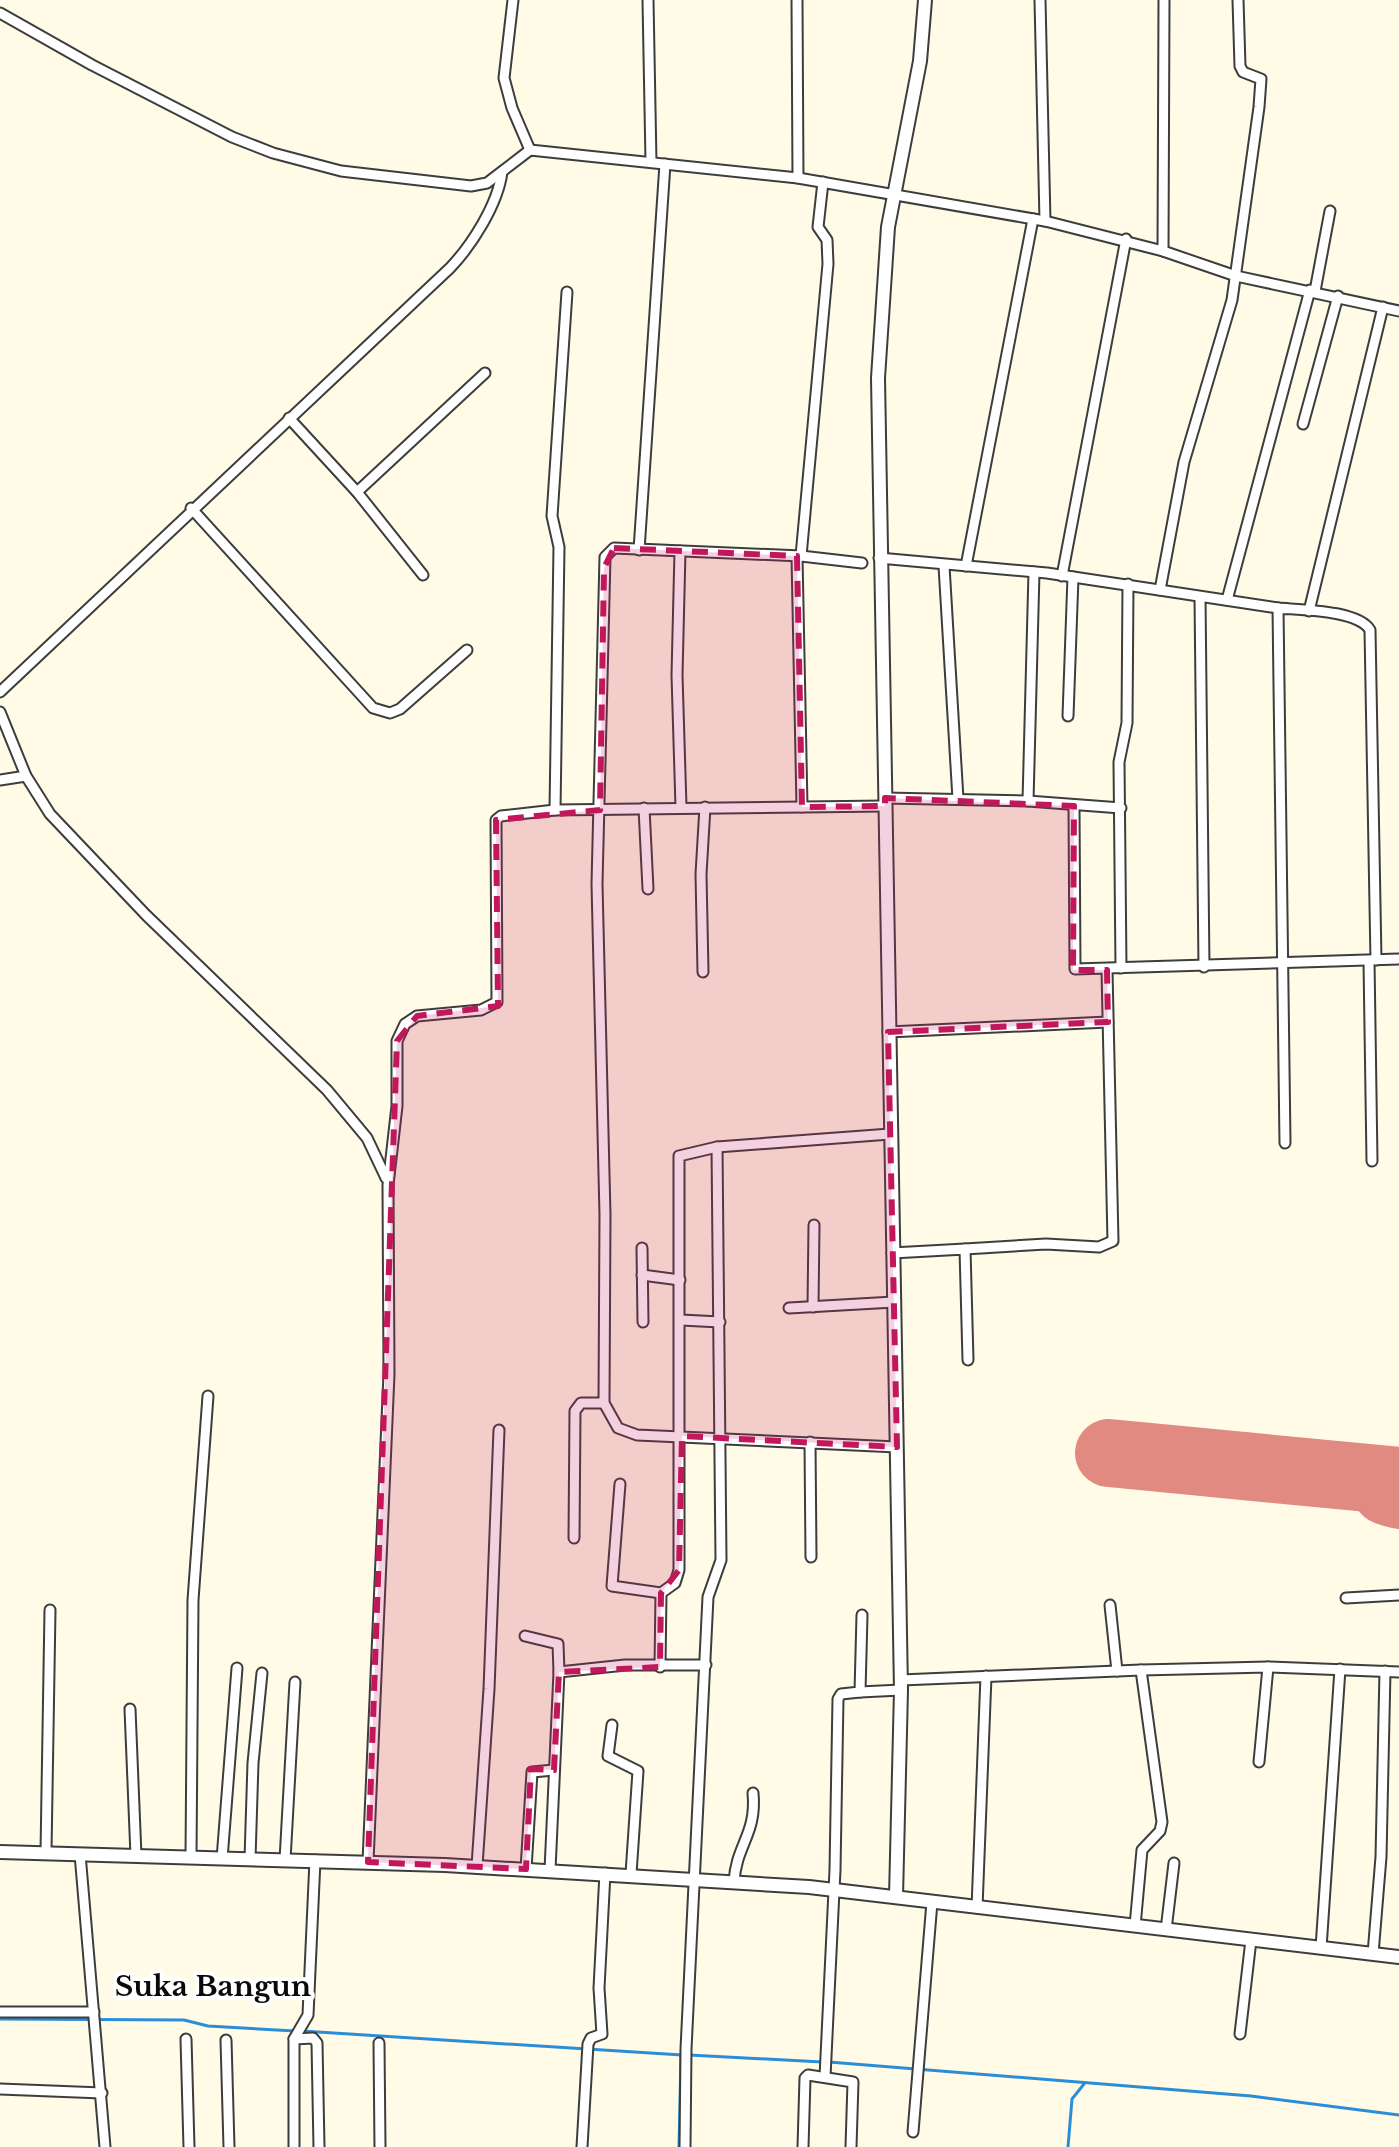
<svg xmlns="http://www.w3.org/2000/svg" width="1399" height="2147" viewBox="0 0 1399 2147" font-family="'Libre Baskerville',serif">
  <style>
    .lines { fill: none; stroke-linecap: round; stroke-linejoin: round }
    .stream { stroke: #298ed7; stroke-width: 3 }
    .taxiway { stroke: #e08a82; stroke-width: 28 }
    .runway { stroke: #e08a82; stroke-width: 68 }
    .minor-casing { stroke: #3d3d3d; stroke-width: 13 }
    .tertiary-casing { stroke: #3d3d3d; stroke-width: 16 }
    .minor { stroke: #fff; stroke-width: 9 }
    .tertiary { stroke: #fff; stroke-width: 12 }
    .marked { fill: #c2185b; fill-opacity: 0.2; stroke: #c2185b; stroke-width: 6; stroke-dasharray: 16 10; stroke-linejoin: round }
    .labels { text-anchor: middle; stroke-width: 8; stroke-linejoin: round; paint-order: stroke }
    .quarter-label { font-size: 28px; font-weight: bold; fill: #0a0a0a; stroke: #fff }
  </style>
  <rect width="100%" height="100%" fill="#fffbe6"/>
  <g class="lines">
    <g class="stream">
      <polyline points="0,2019 184,2020 208,2026 295,2031"/>
      <polyline points="302,2031 682,2055"/>
      <polyline points="689,2055 822,2062"/>
      <polyline points="829,2062 1251,2096 1399,2115"/>
      <polyline points="679,2147 681,2054"/>
      <polyline points="1068,2147 1072,2099 1084,2084"/>
    </g>
    <path class="taxiway" d="M 1374,1479 L 1366,1489 C 1367,1509 1382,1512 1399,1515"/>
    <polyline class="runway" points="1109,1453 1399,1481"/>
    <g class="minor-casing">
      <g id="minor">
        <polyline points="513,0 504,78 512,108 530,150"/>
        <polyline points="648,0 651,162"/>
        <polyline points="797,0 798,178"/>
        <polyline points="1040,0 1045,221 1163,251 1164,0"/>
        <polyline points="0,13 92,65 232,137 273,153 341,171 471,186 487,183 530,150 798,178 1045,221"/>
        <polyline points="1163,251 1236,276 1399,311"/>
        <polyline points="1315,291 1330,211"/>
        <polyline points="289,418 357,492 423,575"/>
        <polyline points="1303,424 1338,296"/>
        <polyline points="357,492 485,373"/>
        <polyline points="191,508 373,708 390,713 400,709 467,650"/>
        <polyline points="639,550 665,164"/>
        <polyline points="680,551 677,675 681,807"/>
        <polyline points="797,556 802,807"/>
        <polyline points="801,556 828,264 827,240 818,227 823,182"/>
        <polyline points="879,558 1047,573 1278,608"/>
        <polyline points="862,563 801,556 614,548 605,557 597,884 605,1215 604,1403 618,1428 637,1435 897,1447"/>
        <polyline points="944,566 958,799"/>
        <polyline points="966,566 1033,219"/>
        <polyline points="1062,576 1126,239"/>
        <polyline points="1160,590 1184,462 1232,300 1259,107 1261,79 1243,72 1240,66 1238,0"/>
        <polyline points="1200,597 1204,967"/>
        <polyline points="1227,600 1310,290"/>
        <polyline points="1309,611 1383,307"/>
        <path d="M 0,692 L 450,268 C 472,245 498,204 502,172"/>
        <polyline points="0,712 26,776 50,814 146,915 327,1090 367,1138 386,1178"/>
        <polyline points="1068,716 1073,577"/>
        <polyline points="0,780 26,776"/>
        <polyline points="885,798 1028,801 1121,808"/>
        <polyline points="1028,801 1034,572"/>
        <polyline points="1074,806 1075,969 1399,959"/>
        <polyline points="644,808 648,889"/>
        <polyline points="555,810 559,547 552,516 567,292"/>
        <polyline points="1369,961 1372,1161"/>
        <polyline points="1121,968 1119,762 1127,723 1128,584"/>
        <polyline points="703,972 701,874 705,807"/>
        <polyline points="888,1032 1108,1022"/>
        <path d="M 1285,1143 L 1278,608 C 1300,610 1358,610 1370,630 L 1376,960"/>
        <polyline points="642,1248 643,1322"/>
        <polyline points="965,1249 1046,1244 1099,1247 1113,1241 1107,970"/>
        <polyline points="892,1253 965,1249 968,1360"/>
        <polyline points="642,1275 680,1280"/>
        <polyline points="813,1307 814,1225"/>
        <polyline points="789,1308 894,1302"/>
        <polyline points="681,1320 720,1322"/>
        <polyline points="810,1442 811,1557"/>
        <polyline points="620,1484 612,1586 661,1593"/>
        <polyline points="574,1538 575,1411 581,1403 604,1403"/>
        <polyline points="1346,1598 1399,1595"/>
        <polyline points="1110,1605 1117,1671"/>
        <polyline points="525,1636 558,1644 559,1672"/>
        <polyline points="660,1667 661,1593 675,1583 679,1570 679,1156 717,1147 890,1134"/>
        <polyline points="1141,1670 1268,1667 1399,1672"/>
        <polyline points="901,1680 1141,1670 1162,1822 1160,1831 1142,1850 1135,1926"/>
        <polyline points="860,1692 901,1690"/>
        <polyline points="130,1709 136,1856"/>
        <polyline points="612,1725 608,1756 638,1771 631,1874"/>
        <polyline points="1259,1762 1268,1667"/>
        <polyline points="46,1852 50,1610"/>
        <polyline points="80,1854 105,2147"/>
        <polyline points="191,1857 193,1600 208,1396"/>
        <polyline points="222,1859 237,1668"/>
        <polyline points="250,1859 253,1763 262,1673"/>
        <polyline points="285,1860 295,1682"/>
        <polyline points="368,1862 389,1374 388,1185 397,1106 397,1041 405,1024 417,1016 481,1010 497,1002 496,820 501,816 555,810 885,806"/>
        <polyline points="477,1866 489,1689 499,1430"/>
        <polyline points="526,1869 532,1772 554,1770"/>
        <polyline points="550,1870 559,1672 625,1665 706,1665"/>
        <path d="M 734,1882 C 736,1845 757,1834 753,1793"/>
        <polyline points="977,1908 986,1676"/>
        <polyline points="1166,1930 1174,1863"/>
        <polyline points="1321,1948 1340,1669"/>
        <polyline points="1373,1954 1381,1857 1385,1671"/>
        <polyline points="0,2012 94,2012"/>
        <polyline points="1240,2034 1251,1940"/>
        <polyline points="186,2039 189,2147"/>
        <polyline points="294,2039 313,2038 317,2043 319,2147"/>
        <polyline points="226,2040 229,2147"/>
        <polyline points="379,2043 380,2147"/>
        <polyline points="825,2077 835,1870 838,1699 841,1694 860,1692 862,1615"/>
        <polyline points="0,2089 102,2093"/>
        <polyline points="913,2132 932,1902"/>
        <polyline points="294,2147 294,2039 308,2015 315,1860"/>
        <polyline points="582,2147 588,2044 591,2038 602,2034 599,1988 605,1873"/>
        <polyline points="685,2147 686,2049 708,1597 721,1560 717,1147"/>
        <polyline points="803,2147 805,2078 808,2075 853,2082 851,2147"/>
      </g>
    </g>
    <g class="tertiary-casing">
      <g id="tertiary">
        <polyline points="0,1852 445,1865 809,1887 1399,1957"/>
        <polyline points="896,1897 901,1690 878,378 888,227 920,61 925,0"/>
      </g>
    </g>
    <use href="#minor" class="minor"/>
    <use href="#tertiary" class="tertiary"/>
  </g>
  <path class="marked" d="M 614,548 L 797,556 L 802,807 L 885,806 L 885,798 L 1074,806 L 1073,970 L 1107,970 L 1108,1022 L 888,1032 L 897,1447 L 682,1436 L 679,1570 L 661,1593 L 660,1667 L 559,1672 L 554,1770 L 531,1769 L 526,1869 L 368,1862 L 397,1041 L 417,1016 L 498,1006 L 496,820 L 600,810 L 604,568 Z"/>
  <g class="labels">
    <g class="quarter-label">
      <text x="213" y="1996">Suka Bangun</text>
    </g>
  </g>
</svg>
